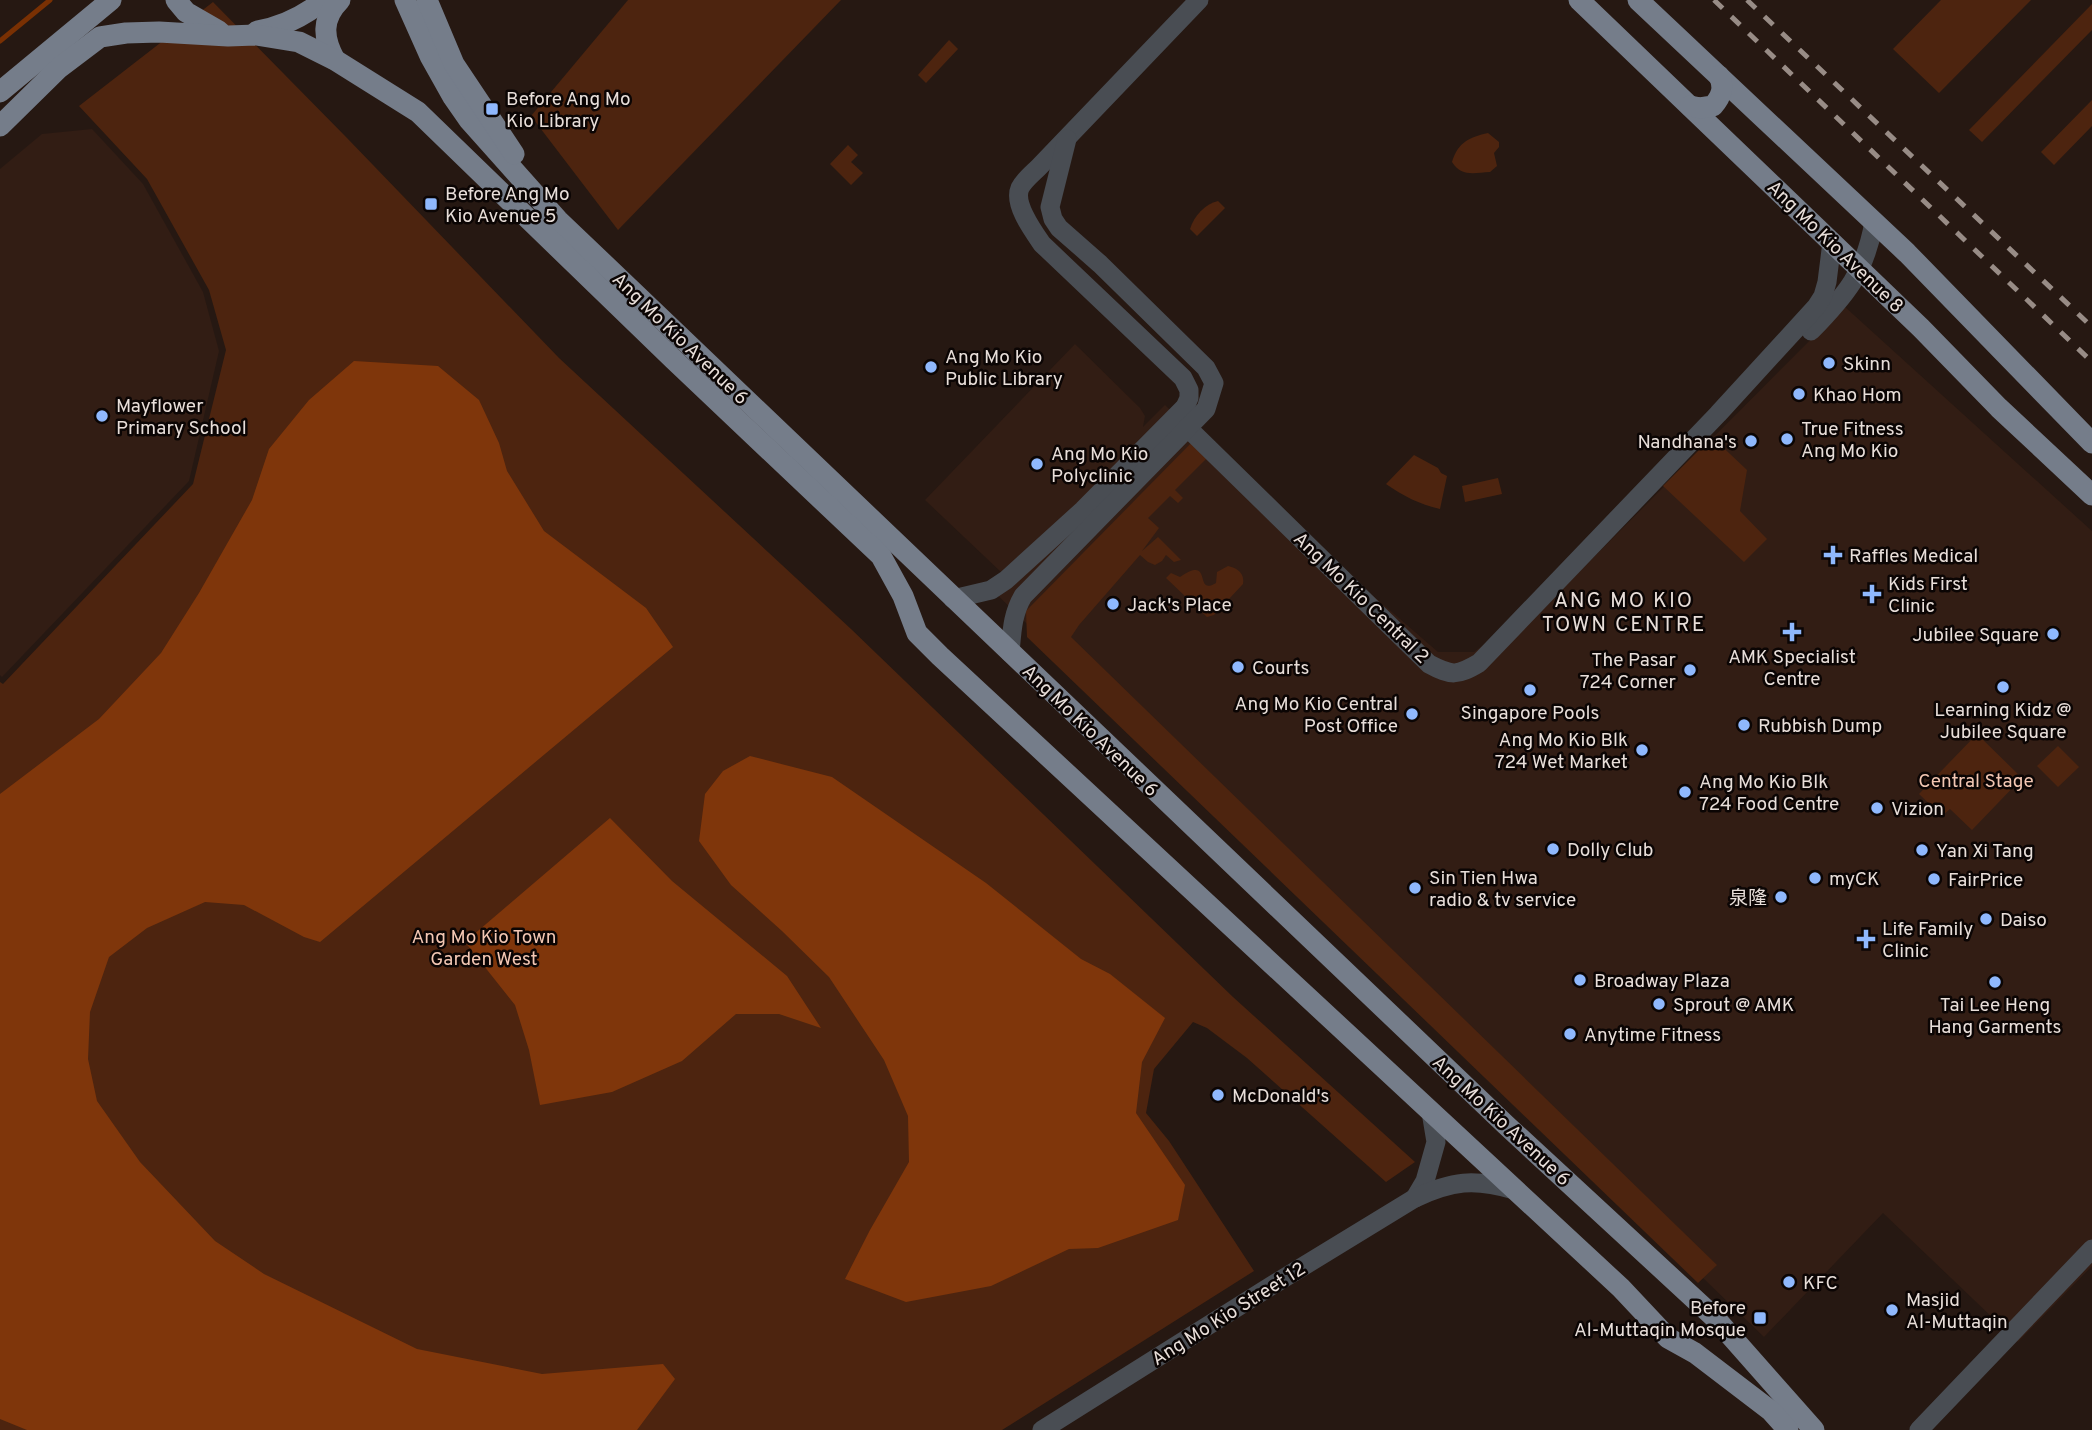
<svg xmlns="http://www.w3.org/2000/svg" width="2092" height="1430" viewBox="0 0 2092 1430" font-family="Overpass,'Noto Sans SC',sans-serif">
  <style>
    .built { fill: #321d14 }
    .green { fill: #4d240f }
    .forest { fill: #7f360b }
    .lines { fill: none; stroke-linecap: round; stroke-linejoin: round }
    .stream { stroke: #793003; stroke-width: 5 }
    .street { stroke: #494d53; stroke-width: 19 }
    .primary { stroke: #757d8a; stroke-width: 21 }
    .rail { stroke: #988c86; stroke-width: 5; stroke-dasharray: 12 12; stroke-linecap: butt }
    .poi-dot { fill: #8fb8fd; stroke: #0b0504; stroke-width: 2.5 }
    .labels { text-anchor: middle; stroke-width: 5; stroke-linejoin: round; paint-order: stroke }
    .poi-label { font-size: 19px; fill: #e8ded9; stroke: #0b0504; text-anchor: start }
    .street-label { font-size: 19px; fill: #e8ded9; stroke: #0b0504 }
    .park-label { font-size: 19px; fill: #f3c7b3; stroke: #0b0504 }
    .neighbourhood-label { font-size: 21px; letter-spacing: 2px; fill: #e8ded9; stroke: #0b0504 }
  </style>
  <rect width="100%" height="100%" fill="#261812"/>
  <g class="built">
    <polygon points="92,129 143,184 203,292 219,351 189,481 2,677 0,675 0,169 42,134"/>
    <polygon points="1844,306 2092,531 2092,1266 2018,1342 1883,1213 1764,1337 989,587 1002,573 925,500 1075,344 1140,408 1145,416 1143,427 1165,405 1328,562 1377,599 1438,652 1474,652 1576,575"/>
  </g>
  <g class="green">
    <polygon points="628,0 841,0 618,230 531,116"/>
    <polygon points="1941,0 2031,0 1939,93 1893,49"/>
    <polygon points="213,2 347,138 559,358 851,629 1233,997 1415,1162 1386,1182 1247,1058 1207,1028 1193,1022 1154,1069 1146,1113 1169,1141 1254,1271 1002,1430 0,1430 0,682 3,684 193,484 226,350 209,290 147,179 79,106"/>
    <polygon points="2092,4 2092,30 1982,142 1969,130"/>
    <polygon points="949,40 958,49 926,83 918,75"/>
    <polygon points="2092,100 2092,126 2054,165 2041,152"/>
    <path d="M 1488,133 L 1499,142 L 1499,147 L 1494,153 L 1497,166 L 1490,172 C 1474,173 1461,177 1452,162 C 1458,142 1470,137 1488,133 Z"/>
    <polygon points="848,145 858,155 851,162 863,173 851,185 830,164"/>
    <path d="M 1218,201 L 1225,208 L 1197,236 L 1190,229 C 1194,216 1205,204 1218,201 Z"/>
    <polygon points="1712,437 1747,470 1740,511 1767,539 1744,562 1663,486"/>
    <polygon points="1194,440 1210,455 1175,490 1183,498 1178,503 1170,496 1148,518 1159,528 1142,551 1158,537 1181,560 1174,562 1166,555 1162,561 1155,565 1148,562 1140,555 1079,625 1071,637 1717,1265 1698,1283 1027,637 1026,611"/>
    <path d="M 1414,455 L 1438,468 L 1441,473 L 1447,476 L 1440,509 C 1419,504 1403,496 1386,484 Z"/>
    <polygon points="1498,478 1502,494 1465,502 1462,486"/>
    <path d="M 1228,566 C 1238,568 1245,574 1243,584 L 1214,615 L 1207,617 L 1166,578 L 1171,573 L 1180,577 C 1214,554 1193,597 1216,583 L 1217,572 Z"/>
    <polygon points="1977,734 2022,778 1972,830 1950,809 1942,816 1919,794"/>
    <polygon points="2058,746 2079,767 2058,787 2037,766"/>
  </g>
  <g class="forest">
    <polygon points="354,361 438,366 479,400 499,443 507,471 544,531 646,608 673,647 320,942 304,937 244,905 205,902 147,928 109,957 90,1012 88,1059 97,1101 140,1162 215,1241 264,1274 417,1349 542,1374 663,1364 675,1379 637,1430 27,1430 0,1419 0,794 99,719 161,653 199,593 252,500 269,449 309,400"/>
    <polygon points="750,756 832,777 986,883 1081,959 1110,974 1165,1018 1142,1062 1136,1113 1185,1185 1178,1220 1098,1248 1069,1249 991,1286 906,1302 845,1279 870,1230 909,1162 908,1116 884,1060 829,977 782,931 731,885 699,841 705,794 723,771"/>
    <polygon points="610,818 672,881 787,976 821,1028 779,1014 736,1014 682,1061 612,1092 540,1105 529,1050 515,1005 465,942"/>
  </g>
  <g class="lines">
    <polyline class="stream" points="0,41 50,0"/>
    <g class="street">
      <path d="M 1811,331 C 1846,295 1865,273 1874,222"/>
      <path d="M 1185,407 L 1188,428 L 1195,435 L 1429,664 C 1452,676 1457,676 1479,663 L 1718,414 L 1816,307 L 1823,296 L 1827,282 L 1832,242"/>
      <path d="M 953,599 L 991,590 L 1006,580 L 1083,510 L 1185,407 L 1189,398 L 1189,390 L 1183,378 L 1042,244 C 1033,231 1013,204 1020,188 C 1024,180 1033,173 1039,167 L 1199,0"/>
      <path d="M 1010,653 C 1012,632 1012,615 1023,596 L 1206,409 L 1214,383 L 1206,368 L 1100,264 L 1059,228 L 1053,219 L 1050,207 L 1067,139"/>
      <polyline points="1415,1198 1425,1181 1436,1142 1431,1112"/>
      <path d="M 1042,1430 L 1271,1286 L 1415,1198 C 1452,1181 1474,1178 1514,1190"/>
      <polyline points="1919,1430 2092,1249"/>
    </g>
    <g class="primary">
      <polyline points="176,0 186,12 219,31"/>
      <polyline points="405,0 430,56 453,97 469,120 558,220 1506,1125 1715,1318 1814,1430"/>
      <polyline points="427,0 454,64 514,154"/>
      <polyline points="1579,0 1921,328 1999,408 2092,495"/>
      <polyline points="1638,0 1907,253 2092,443"/>
      <path d="M 257,31 C 282,27 304,16 324,0"/>
      <path d="M 335,60 C 323,38 321,19 340,0"/>
      <polyline points="0,92 111,0"/>
      <path d="M 1690,106 L 1700,108 L 1713,106 C 1721,97 1725,88 1719,76"/>
      <polyline points="0,126 59,68 100,37 126,33 159,32 228,36 256,35 299,42 335,60 418,112 673,359 881,556 903,596 917,633 940,656 1621,1288 1668,1338 1695,1353 1771,1411 1788,1430"/>
    </g>
    <g class="rail">
      <polyline points="1714,0 2092,362"/>
      <polyline points="1747,0 2092,327"/>
    </g>
  </g>
  <g class="poi-dot">
    <rect x="485" y="102" width="14" height="14" rx="3.5"/>
    <rect x="424" y="197" width="14" height="14" rx="3.5"/>
    <circle cx="1829" cy="363" r="7"/>
    <circle cx="931" cy="367" r="7"/>
    <circle cx="1799" cy="394" r="7"/>
    <circle cx="102" cy="416" r="7"/>
    <circle cx="1787" cy="439" r="7"/>
    <circle cx="1751" cy="441" r="7"/>
    <circle cx="1037" cy="464" r="7"/>
    <path d="M1829.5 544.5h7v7h7v7h-7v7h-7v-7h-7v-7h7z"/>
    <path d="M1868.5 583.5h7v7h7v7h-7v7h-7v-7h-7v-7h7z"/>
    <circle cx="1113" cy="604" r="7"/>
    <path d="M1788.5 621.5h7v7h7v7h-7v7h-7v-7h-7v-7h7z"/>
    <circle cx="2053" cy="634" r="7"/>
    <circle cx="1238" cy="667" r="7"/>
    <circle cx="1690" cy="670" r="7"/>
    <circle cx="2003" cy="687" r="7"/>
    <circle cx="1530" cy="690" r="7"/>
    <circle cx="1412" cy="714" r="7"/>
    <circle cx="1744" cy="725" r="7"/>
    <circle cx="1642" cy="750" r="7"/>
    <circle cx="1685" cy="792" r="7"/>
    <circle cx="1877" cy="808" r="7"/>
    <circle cx="1553" cy="849" r="7"/>
    <circle cx="1922" cy="850" r="7"/>
    <circle cx="1815" cy="878" r="7"/>
    <circle cx="1934" cy="879" r="7"/>
    <circle cx="1415" cy="888" r="7"/>
    <circle cx="1781" cy="897" r="7"/>
    <circle cx="1986" cy="919" r="7"/>
    <path d="M1862.5 928.5h7v7h7v7h-7v7h-7v-7h-7v-7h7z"/>
    <circle cx="1580" cy="980" r="7"/>
    <circle cx="1995" cy="982" r="7"/>
    <circle cx="1659" cy="1004" r="7"/>
    <circle cx="1570" cy="1034" r="7"/>
    <circle cx="1218" cy="1095" r="7"/>
    <circle cx="1789" cy="1282" r="7"/>
    <circle cx="1892" cy="1310" r="7"/>
    <rect x="1753" y="1311" width="14" height="14" rx="3.5"/>
  </g>
  <g class="labels">
    <g class="poi-label">
      <text x="506" y="105">Before Ang Mo<tspan x="506" dy="22">Kio Library</tspan></text>
      <text x="445" y="200">Before Ang Mo<tspan x="445" dy="22">Kio Avenue 5</tspan></text>
      <text x="945" y="363">Ang Mo Kio<tspan x="945" dy="22">Public Library</tspan></text>
      <text x="1843" y="370">Skinn</text>
      <text x="1813" y="401">Khao Hom</text>
      <text x="116" y="412">Mayflower<tspan x="116" dy="22">Primary School</tspan></text>
      <text x="1801" y="435">True Fitness<tspan x="1801" dy="22">Ang Mo Kio</tspan></text>
      <text x="1737" y="448" text-anchor="end">Nandhana's</text>
      <text x="1051" y="460">Ang Mo Kio<tspan x="1051" dy="22">Polyclinic</tspan></text>
      <text x="1849" y="562">Raffles Medical</text>
      <text x="1888" y="590">Kids First<tspan x="1888" dy="22">Clinic</tspan></text>
      <text x="1127" y="611">Jack's Place</text>
      <text x="2039" y="641" text-anchor="end">Jubilee Square</text>
      <text x="1792" y="663" text-anchor="middle">AMK Specialist<tspan x="1792" dy="22">Centre</tspan></text>
      <text x="1676" y="666" text-anchor="end">The Pasar<tspan x="1676" dy="22">724 Corner</tspan></text>
      <text x="1252" y="674">Courts</text>
      <text x="1398" y="710" text-anchor="end">Ang Mo Kio Central<tspan x="1398" dy="22">Post Office</tspan></text>
      <text x="2003" y="716" text-anchor="middle">Learning Kidz @<tspan x="2003" dy="22">Jubilee Square</tspan></text>
      <text x="1530" y="719" text-anchor="middle">Singapore Pools</text>
      <text x="1758" y="732">Rubbish Dump</text>
      <text x="1628" y="746" text-anchor="end">Ang Mo Kio Blk<tspan x="1628" dy="22">724 Wet Market</tspan></text>
      <text x="1699" y="788">Ang Mo Kio Blk<tspan x="1699" dy="22">724 Food Centre</tspan></text>
      <text x="1891" y="815">Vizion</text>
      <text x="1567" y="856">Dolly Club</text>
      <text x="1936" y="857">Yan Xi Tang</text>
      <text x="1429" y="884">Sin Tien Hwa<tspan x="1429" dy="22">radio &amp; tv service</tspan></text>
      <text x="1829" y="885">myCK</text>
      <text x="1948" y="886">FairPrice</text>
      <text x="1767" y="904" text-anchor="end">泉隆</text>
      <text x="2000" y="926">Daiso</text>
      <text x="1882" y="935">Life Family<tspan x="1882" dy="22">Clinic</tspan></text>
      <text x="1594" y="987">Broadway Plaza</text>
      <text x="1673" y="1011">Sprout @ AMK</text>
      <text x="1995" y="1011" text-anchor="middle">Tai Lee Heng<tspan x="1995" dy="22">Hang Garments</tspan></text>
      <text x="1584" y="1041">Anytime Fitness</text>
      <text x="1232" y="1102">McDonald's</text>
      <text x="1803" y="1289">KFC</text>
      <text x="1906" y="1306">Masjid<tspan x="1906" dy="22">Al-Muttaqin</tspan></text>
      <text x="1746" y="1314" text-anchor="end">Before<tspan x="1746" dy="22">Al-Muttaqin Mosque</tspan></text>
    </g>
    <g class="street-label">
      <text transform="translate(1836 246) rotate(44)" y="7">Ang Mo Kio Avenue 8</text>
      <text transform="translate(681 338) rotate(44)" y="7">Ang Mo Kio Avenue 6</text>
      <text transform="translate(1362 597) rotate(44)" y="7">Ang Mo Kio Central 2</text>
      <text transform="translate(1091 730) rotate(44)" y="7">Ang Mo Kio Avenue 6</text>
      <text transform="translate(1502 1120) rotate(43)" y="7">Ang Mo Kio Avenue 6</text>
      <text transform="translate(1228 1313) rotate(-32)" y="7">Ang Mo Kio Street 12</text>
    </g>
    <g class="park-label">
      <text x="1976" y="787">Central Stage</text>
      <text x="484" y="943">Ang Mo Kio Town<tspan x="484" dy="22">Garden West</tspan></text>
    </g>
    <g class="neighbourhood-label">
      <text x="1624" y="607">ANG MO KIO<tspan x="1624" dy="24">TOWN CENTRE</tspan></text>
    </g>
  </g>
</svg>
